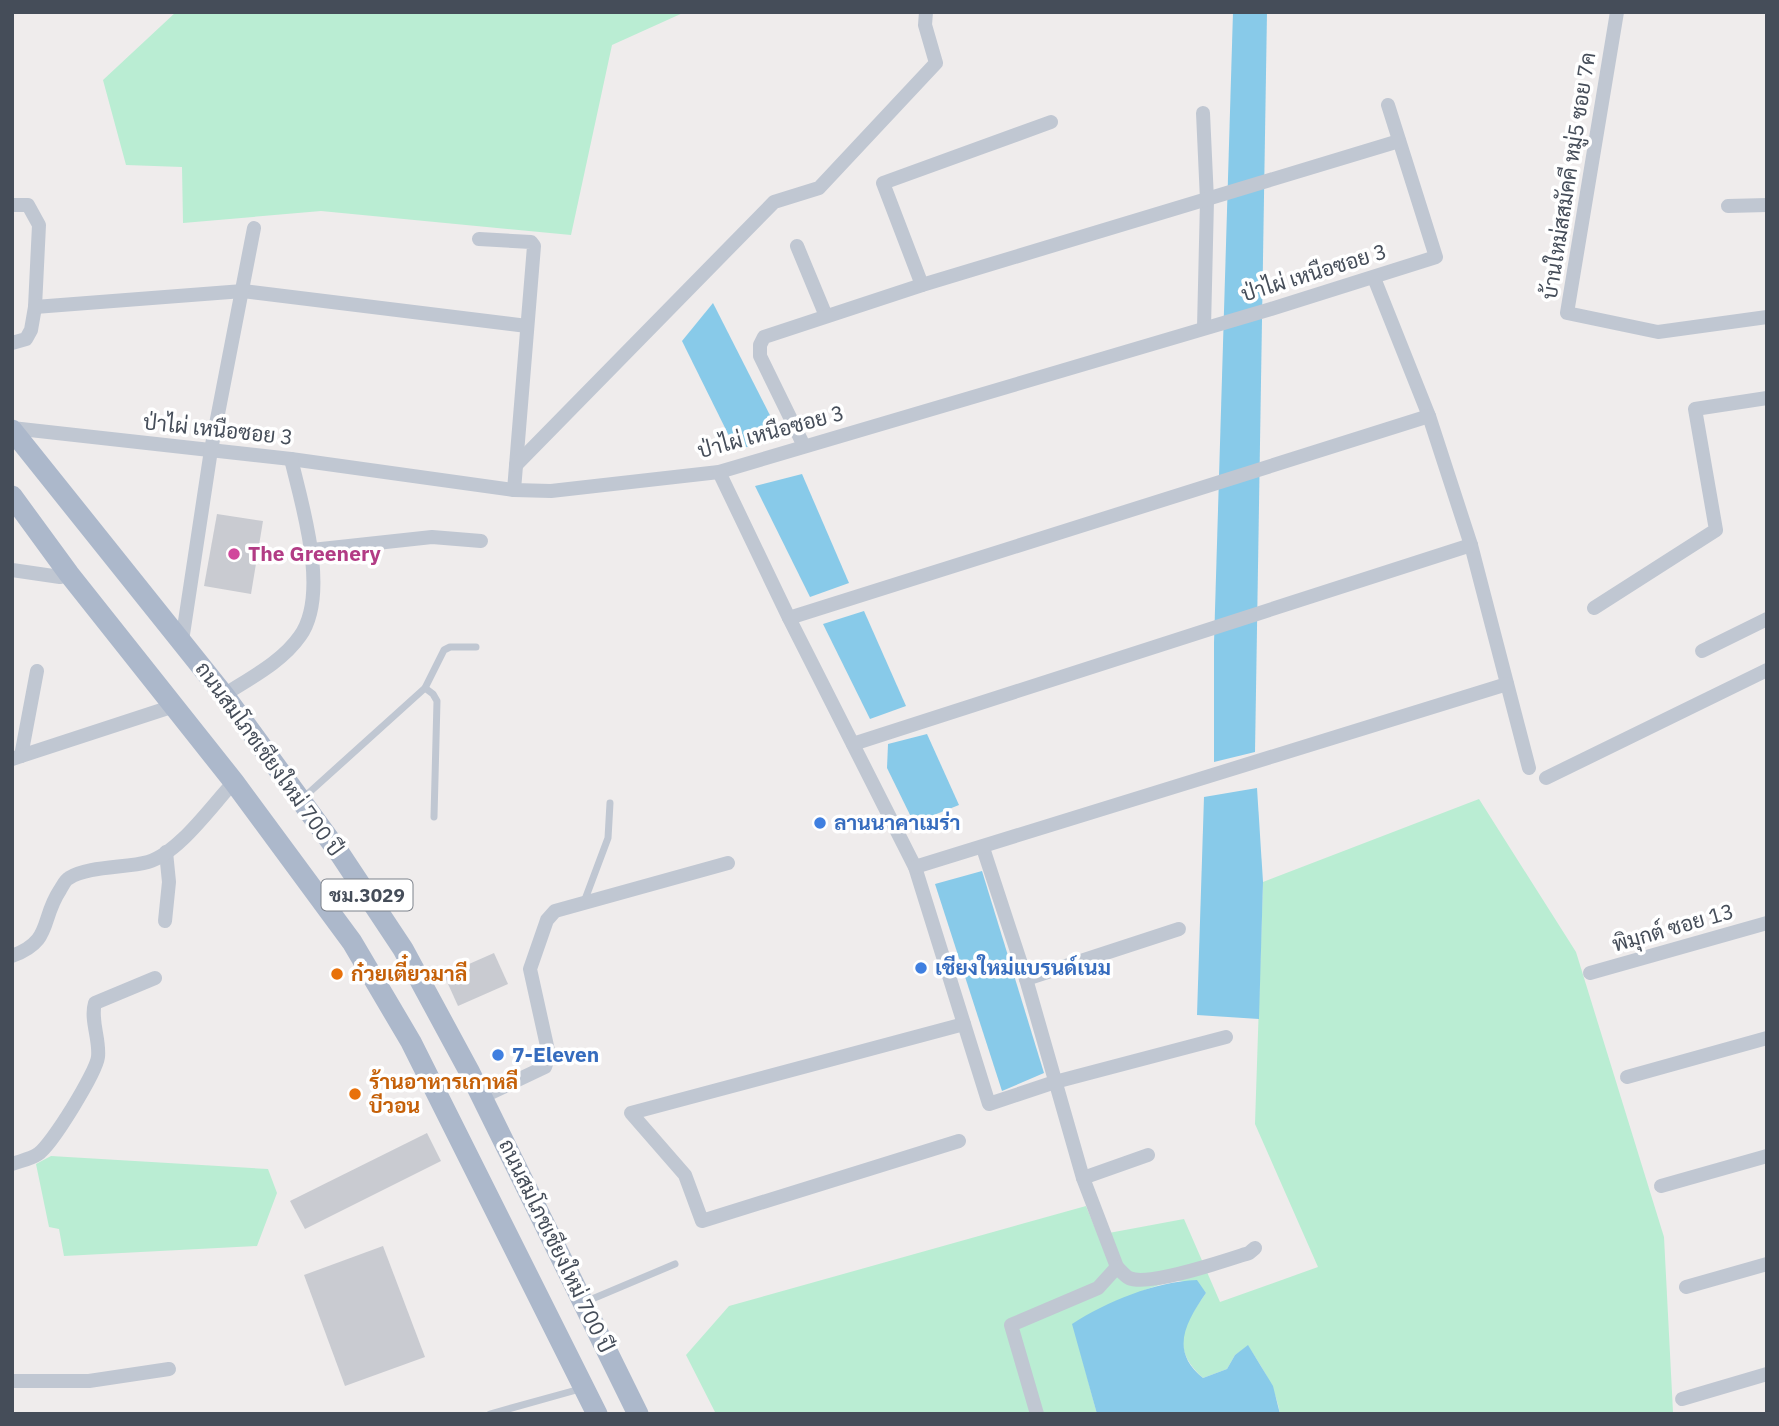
<svg xmlns="http://www.w3.org/2000/svg" width="1779" height="1426" viewBox="0 0 1779 1426" font-family="'IBM Plex Sans',Sarabun,sans-serif">
  <style>
    .green { fill: #baedd3 }
    .water { fill: #88cae9 }
    .building { fill: #c9cbd1 }
    .lines { fill: none; stroke-linecap: round; stroke-linejoin: round }
    .service { stroke: #c0c7d2; stroke-width: 7 }
    .minor { stroke: #c0c7d2; stroke-width: 14 }
    .primary { stroke: #acb8cb; stroke-width: 21 }
    .hotel-dot { fill: #d1479c; stroke: #fff; stroke-width: 2.5 }
    .shop-dot { fill: #3f7fe0; stroke: #fff; stroke-width: 2.5 }
    .food-dot { fill: #e8710a; stroke: #fff; stroke-width: 2.5 }
    .labels { text-anchor: middle; stroke-width: 7; stroke-linejoin: round; paint-order: stroke }
    .shield { fill: #fff; stroke: #7d828b; stroke-width: 2 }
    .shield-label { font-size: 19px; font-weight: bold; fill: #454d59 }
    .street-label { font-size: 21px; fill: #454d59; stroke: #fff }
    .hotel-label { font-size: 21px; font-weight: bold; fill: #b23c85; stroke: #fff; text-anchor: start }
    .shop-label { font-size: 21px; font-weight: bold; fill: #366cbe; stroke: #fff; text-anchor: start }
    .food-label { font-size: 21px; font-weight: bold; fill: #c56008; stroke: #fff; text-anchor: start }
  </style>
  <rect width="100%" height="100%" fill="#efecec"/>
  <g class="green">
    <polygon points="176,12 685,12 612,45 571,235 321,211 183,223 182,167 126,165 103,80"/>
    <path d="M 1479,799 L 1576,952 L 1664,1237 L 1673,1412 L 1670,1414 L 1280,1414 C 1276,1388 1262,1367 1248,1346 L 1235,1355 L 1227,1369 L 1203,1378 C 1169,1348 1184,1324 1206,1293 C 1199,1289 1189,1282 1181,1281 C 1160,1279 1092,1313 1073,1324 L 1097,1414 L 716,1414 L 686,1355 L 729,1306 L 1086,1206 L 1098,1235 L 1184,1219 L 1220,1302 L 1318,1267 L 1255,1124 L 1263,882 Z"/>
    <polygon points="51,1156 268,1169 277,1193 257,1246 64,1256 59,1229 49,1227 36,1164"/>
  </g>
  <g class="water">
    <polygon points="1233,12 1267,12 1255,752 1214,762 1214,643"/>
    <polygon points="713,303 781,437 736,450 682,341"/>
    <polygon points="802,474 849,583 810,597 755,486"/>
    <polygon points="864,611 906,706 870,719 823,624"/>
    <polygon points="927,734 959,805 914,823 887,768 888,744"/>
    <polygon points="1257,788 1263,882 1259,1019 1197,1015 1204,797"/>
    <polygon points="982,871 1044,1073 1002,1091 935,884"/>
    <path d="M 1197,1280 L 1206,1293 C 1186,1322 1169,1351 1203,1378 L 1227,1369 L 1235,1355 L 1248,1345 L 1273,1386 L 1280,1414 L 1097,1414 L 1072,1324 C 1108,1301 1154,1282 1197,1280 Z"/>
  </g>
  <g class="building">
    <polygon points="217,514 263,521 251,594 204,586"/>
    <polygon points="494,953 508,984 458,1006 444,975"/>
    <polygon points="427,1133 441,1161 305,1229 290,1201"/>
    <polygon points="383,1246 425,1357 345,1386 304,1275"/>
  </g>
  <g class="lines">
    <g class="service">
      <polyline points="425,688 433,694 437,701 434,817"/>
      <polyline points="302,799 425,688 444,650 450,647 476,647"/>
      <polyline points="584,902 608,838 610,803"/>
      <polyline points="585,1302 675,1264"/>
      <polyline points="490,1414 580,1389"/>
    </g>
    <g class="minor">
      <polyline points="1617,12 1567,313 1658,332 1767,317"/>
      <polyline points="1203,113 1207,200 1204,328"/>
      <polyline points="12,205 28,205 39,225 35,307 31,330 26,339 12,343"/>
      <polyline points="1728,206 1767,205"/>
      <polyline points="479,239 531,242 534,246 514,490"/>
      <polyline points="797,246 826,316"/>
      <polyline points="1374,278 1429,416 1471,545 1529,768"/>
      <polyline points="922,285 883,183 1051,122"/>
      <polyline points="35,307 243,291 527,326"/>
      <polyline points="12,428 291,459 514,490 551,491 719,472 1271,309 1436,257 1388,105"/>
      <polyline points="804,446 760,356 760,345 764,337 922,285 1399,141"/>
      <polyline points="516,465 774,202 819,188 936,63 925,25 926,12"/>
      <polyline points="719,472 789,618 915,867 989,1104 1055,1082 1226,1037"/>
      <polyline points="312,550 432,537 481,541"/>
      <polyline points="12,570 60,577 69,574"/>
      <polyline points="1594,608 1716,530 1695,409 1767,398"/>
      <polyline points="789,618 1429,416"/>
      <polyline points="182,641 211,450 254,228"/>
      <polyline points="1702,651 1767,619"/>
      <path d="M 224,695 C 250,678 282,662 300,636 C 330,594 302,505 291,459"/>
      <polyline points="853,744 1471,545"/>
      <polyline points="21,756 37,671"/>
      <polyline points="12,759 174,706"/>
      <polyline points="1546,778 1767,670"/>
      <polyline points="983,848 1026,979 1083,1178"/>
      <polyline points="915,867 1507,684"/>
      <polyline points="165,921 169,882 166,852"/>
      <path d="M 12,956 C 53,941 40,920 60,890 C 62,887 65,880 69,878 C 88,866 126,868 148,862 C 179,853 212,805 234,782"/>
      <polyline points="1590,973 1767,923"/>
      <polyline points="1026,979 1179,929"/>
      <polyline points="1627,1077 1767,1038"/>
      <polyline points="482,1097 545,1067 549,1055 530,969 547,920 555,911 728,863"/>
      <polyline points="959,1141 702,1221 685,1175 631,1113 964,1024"/>
      <path d="M 1148,1155 L 1083,1178 L 1117,1267 C 1121,1271 1125,1276 1129,1278 C 1149,1287 1227,1260 1249,1253 L 1255,1248"/>
      <path d="M 12,1164 C 20,1161 31,1159 38,1154 C 51,1146 96,1073 98,1057 C 100,1039 90,1020 95,1003 L 155,978"/>
      <polyline points="1661,1186 1767,1156"/>
      <polyline points="1686,1287 1767,1264"/>
      <polyline points="12,1381 89,1381 169,1369"/>
      <polyline points="1682,1399 1767,1374"/>
      <polyline points="1037,1414 1011,1325 1098,1288 1117,1267"/>
    </g>
    <g class="primary">
      <polyline points="12,430 224,695 340,854 403,949 469,1071 638,1414"/>
      <polyline points="12,496 69,574 234,782 352,942 411,1042 597,1414"/>
    </g>
  </g>
  <circle class="hotel-dot" cx="234" cy="554" r="7"/>
  <g class="shop-dot">
    <circle cx="820" cy="823" r="7"/>
    <circle cx="921" cy="968" r="7"/>
    <circle cx="498" cy="1055" r="7"/>
  </g>
  <g class="food-dot">
    <circle cx="337" cy="974" r="7"/>
    <circle cx="355" cy="1094" r="7"/>
  </g>
  <g class="labels">
    <rect class="shield" x="321.5" y="879.5" width="91" height="31" rx="5"/>
    <g class="shield-label">
      <text x="367" y="902">ชม.3029</text>
    </g>
    <g class="street-label">
      <text transform="translate(1569 176) rotate(-81)" y="7">บ้านใหม่สสมัคคี หมู่5 ซอย 7ค</text>
      <text transform="translate(1314 273) rotate(-17)" y="7">ป่าไผ่ เหนือซอย 3</text>
      <text transform="translate(218 430) rotate(6)" y="7">ป่าไผ่ เหนือซอย 3</text>
      <text transform="translate(771 432) rotate(-15)" y="7">ป่าไผ่ เหนือซอย 3</text>
      <text transform="translate(269 759) rotate(54)" y="7">ถนนสมโภชเชียงใหม่ 700 ปี</text>
      <text transform="translate(1673 928) rotate(-16)" y="7">พิมุกต์ ซอย 13</text>
      <text transform="translate(556 1246) rotate(64)" y="7">ถนนสมโภชเชียงใหม่ 700 ปี</text>
    </g>
    <g class="hotel-label">
      <text x="248" y="561">The Greenery</text>
    </g>
    <g class="shop-label">
      <text x="834" y="830">ลานนาคาเมร่า</text>
      <text x="935" y="975">เชียงใหม่แบรนด์เนม</text>
      <text x="512" y="1062">7-Eleven</text>
    </g>
    <g class="food-label">
      <text x="351" y="981">ก๋วยเตี๋ยวมาลี</text>
      <text x="369" y="1089">ร้านอาหารเกาหลี<tspan x="369" dy="24">บีวอน</tspan></text>
    </g>
  </g>
  <rect width="1779" height="1426" fill="none" stroke="#454d59" stroke-width="28"/>
</svg>
